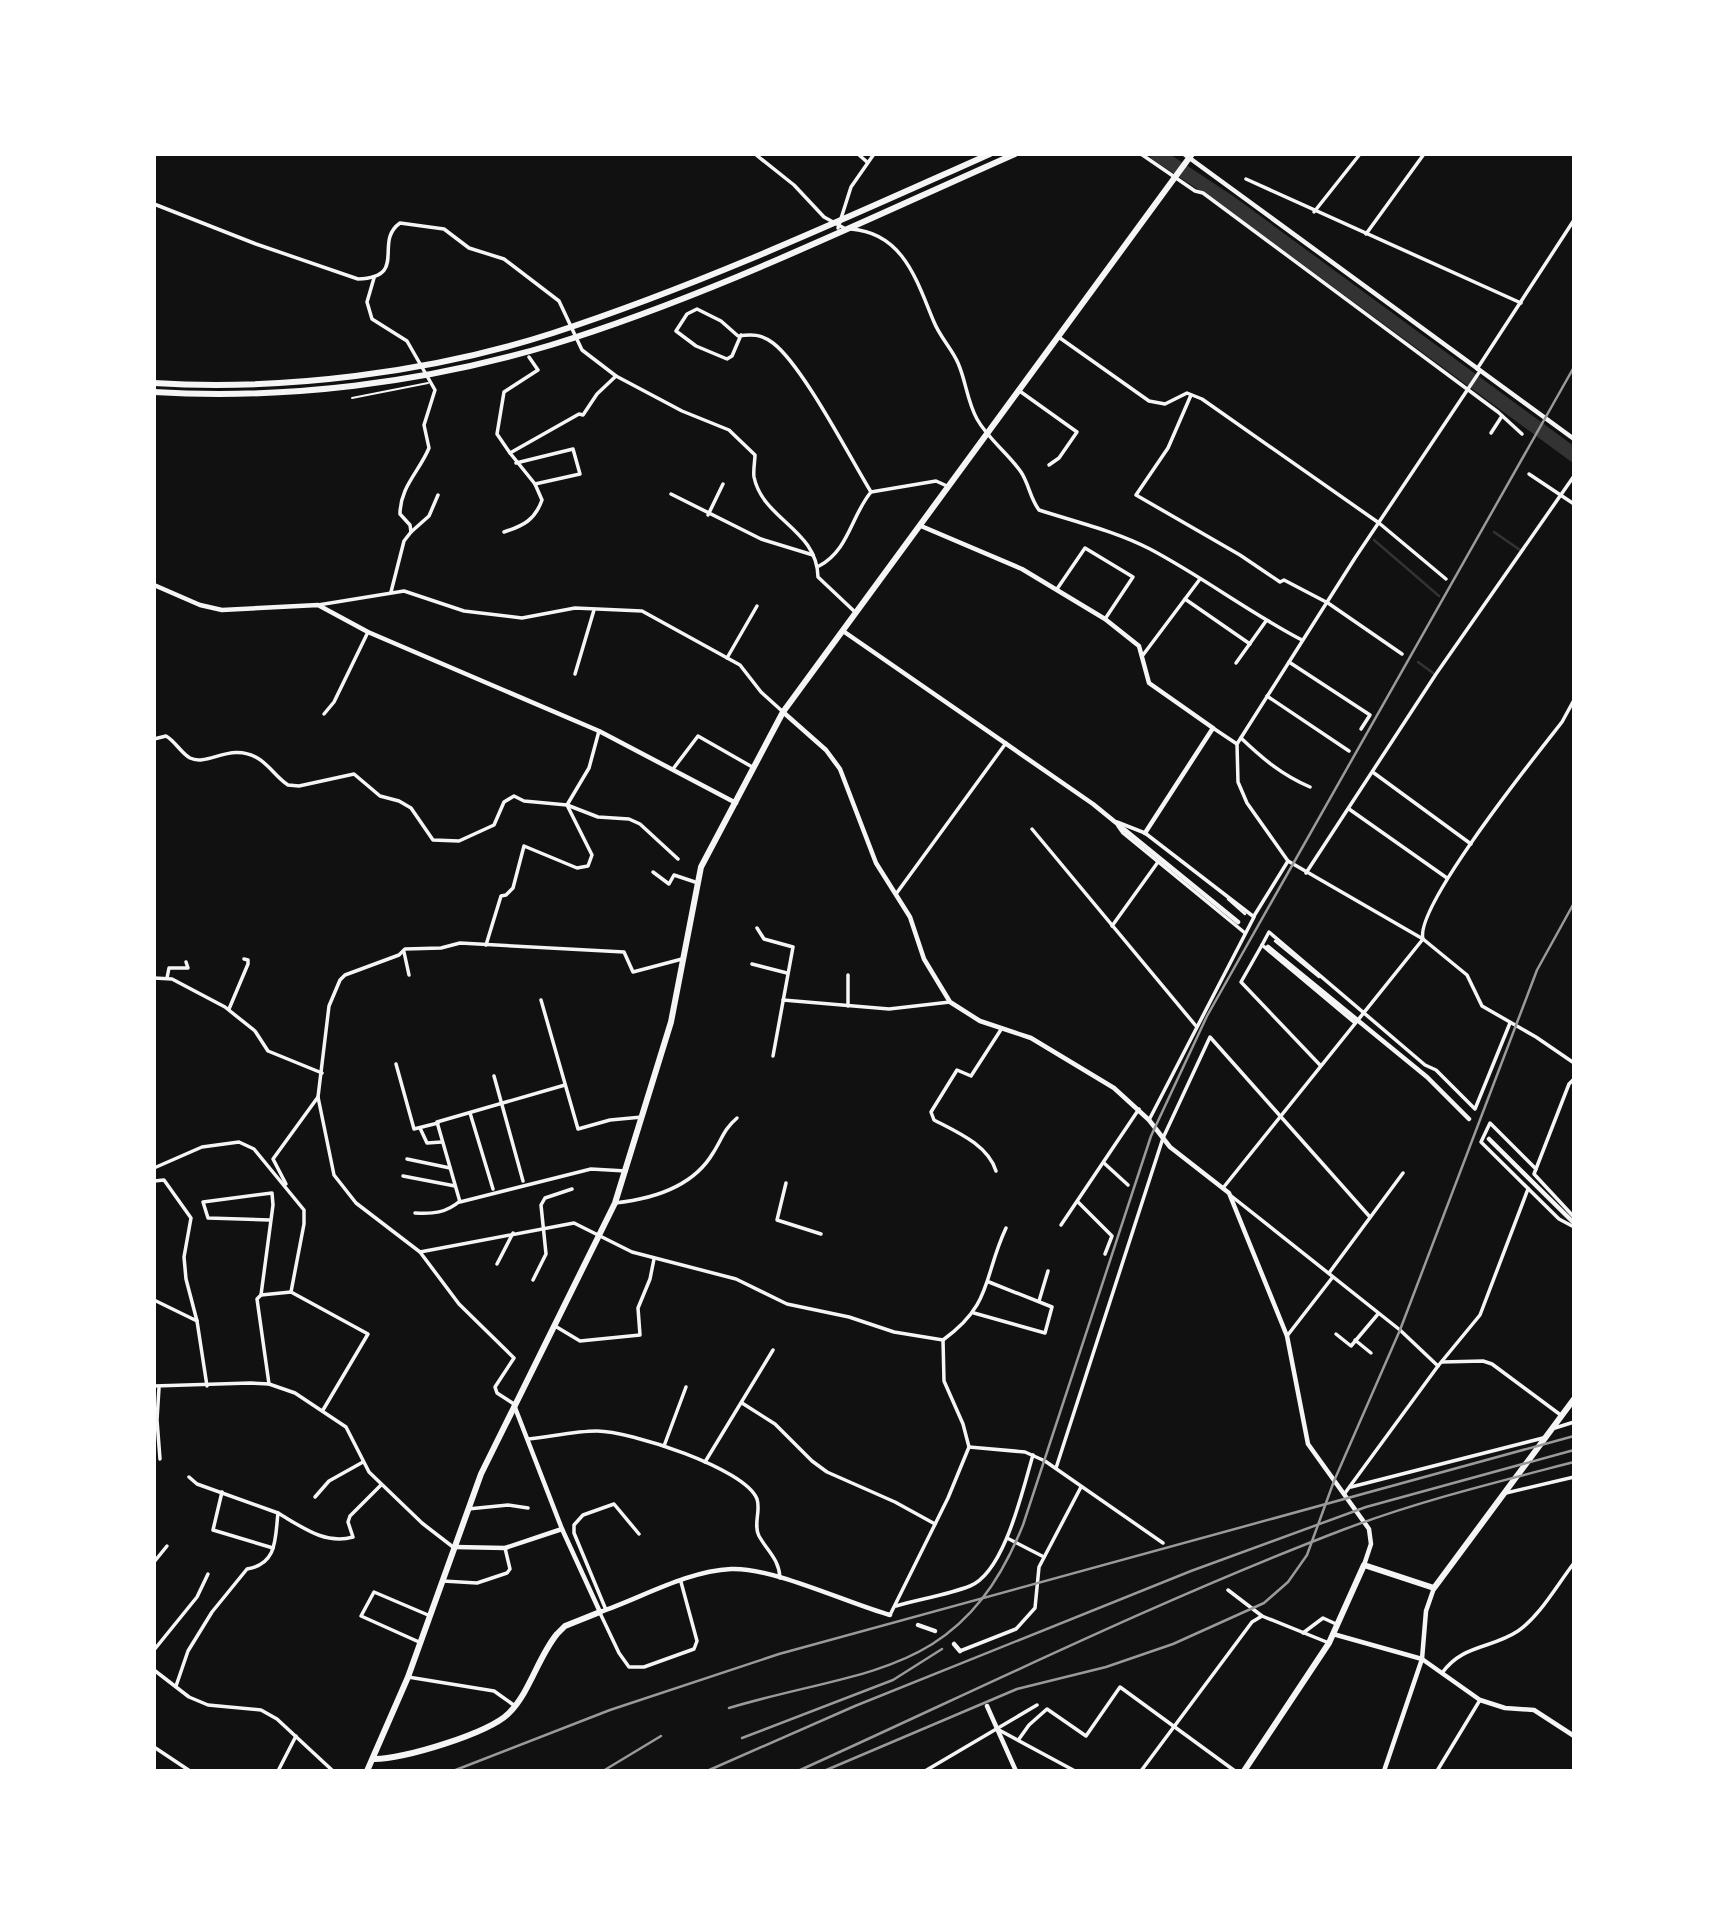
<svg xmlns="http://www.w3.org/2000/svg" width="1728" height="1925" viewBox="0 0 1728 1925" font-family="Roboto,sans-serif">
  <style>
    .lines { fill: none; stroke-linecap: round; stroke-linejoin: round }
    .stream { stroke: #333; stroke-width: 2.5 }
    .river { stroke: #333; stroke-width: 14 }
    .service { stroke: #f5f5f5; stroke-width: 2 }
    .pedestrian { stroke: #f5f5f5; stroke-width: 2.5 }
    .minor { stroke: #f5f5f5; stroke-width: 3.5 }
    .tertiary { stroke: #f5f5f5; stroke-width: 4.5 }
    .primary { stroke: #f5f5f5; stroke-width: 6 }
    .trunk { stroke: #f5f5f5; stroke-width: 6 }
    .rail { stroke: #9a9a9a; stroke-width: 2.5 }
  </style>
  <rect width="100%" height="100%" fill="#111"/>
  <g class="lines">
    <g class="stream">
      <polyline points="1494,532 1520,550"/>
      <polyline points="1374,540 1439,596"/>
      <polyline points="1418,662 1433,673"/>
    </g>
    <polyline class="river" points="1157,154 1228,201 1574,455"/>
    <polyline class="service" points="352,398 428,383"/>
    <g class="pedestrian">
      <polyline points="1228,899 1245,914"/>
      <polyline points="1275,941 1319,977"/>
    </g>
    <g class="minor">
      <polyline points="755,154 794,185 824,217 844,228"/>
      <polyline points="858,154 867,162"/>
      <polyline points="1141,154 1195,191 1203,193 1498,412 1522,434"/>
      <polyline points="1246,179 1521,303"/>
      <path d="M 154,204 L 256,244 L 358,279 C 409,277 373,242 400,223 L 444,229 L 469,248 L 504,259 L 559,301 L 582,350 L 616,376 L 682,411 L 729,430 L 755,455 C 755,461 753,470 754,477 C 763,520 817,529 818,577 L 855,612"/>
      <polyline points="1314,212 1360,154"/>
      <polyline points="838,228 851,187 874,154"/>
      <path d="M 851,229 C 904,233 917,282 934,322 C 940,337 952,349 958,363 C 966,381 967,401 977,419 C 988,439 1008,453 1021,472 C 1029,484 1030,498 1039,510 C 1076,522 1115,531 1150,549 C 1203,577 1250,613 1302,640"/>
      <polyline points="1366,234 1424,154"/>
      <path d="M 374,278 L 367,302 L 372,319 L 407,341 L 435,390 L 424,425 L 429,448 C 419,472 400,487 400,514 L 410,525 L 411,532 L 404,541 L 391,592"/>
      <path d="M 741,335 L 732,356 L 727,359 L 696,346 L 676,331 L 687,314 L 697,309 L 721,321 L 738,336 C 752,334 761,334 773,343 C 803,366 849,456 871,492 C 851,516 849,550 819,566"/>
      <polyline points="1060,338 1149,401 1165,404 1187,393 1202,399 1379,523 1446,579"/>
      <polyline points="1477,369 1574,220"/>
      <polyline points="1480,371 1355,558 1237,744 1238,782 1247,803 1288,861 1423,939 1467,975 1482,1006 1536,1037 1574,1063"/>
      <polyline points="1021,392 1077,432 1059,458 1049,465"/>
      <polyline points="1191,395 1168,448 1136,495 1240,555 1280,582 1284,580 1328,603 1402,654"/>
      <polyline points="1491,433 1502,416"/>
      <polyline points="510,453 497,434 504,392 538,370 529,357"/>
      <polyline points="516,463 573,449 580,474 535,484"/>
      <polyline points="1529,474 1574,504"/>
      <polyline points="871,492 936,481 947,486"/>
      <polyline points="671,494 761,539 813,555"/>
      <polyline points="708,515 723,484"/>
      <polyline points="411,532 429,516 438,495"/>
      <path d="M 504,532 C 523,526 535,520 542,500 L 535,484 L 510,453 L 579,414 L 583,415 L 597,394 L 616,376"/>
      <polyline points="1057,589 1085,548 1133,577 1105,619"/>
      <polyline points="1185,599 1250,644"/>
      <polyline points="318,605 404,591 464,611 522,618 575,608 642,611 740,665 761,692 782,711"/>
      <polyline points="1143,655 1200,579"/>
      <polyline points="727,658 757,606"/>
      <polyline points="1289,662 1370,715 1361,729"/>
      <polyline points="1236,663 1266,621"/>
      <polyline points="575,674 594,610"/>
      <polyline points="1267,696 1349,751"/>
      <polyline points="324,714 334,702 368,632"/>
      <polyline points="1213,728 1237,744"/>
      <path d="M 1241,738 C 1263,759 1282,775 1310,787"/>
      <path d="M 154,739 L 166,736 C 175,741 181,753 190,758 C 208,767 231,741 259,759 C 270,766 277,778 288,785 L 299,786 L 354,774 L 380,796 L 399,801 L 411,808 L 433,840 L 459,841 L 494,825 L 504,802 L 514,796 L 524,801 L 567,805 L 598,817 L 629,819 L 640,824 L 678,859"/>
      <polyline points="673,769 698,736 754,768"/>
      <polyline points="1374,773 1471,844"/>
      <polyline points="1349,809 1447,878"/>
      <polyline points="1117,822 1145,833 1254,917 1149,1120"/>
      <polyline points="1118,826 1123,833 1245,933"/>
      <polyline points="1032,829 1196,1026"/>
      <polyline points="653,872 669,884 674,875 698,883"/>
      <polyline points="1306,873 1436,674 1574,476"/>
      <polyline points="896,894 1006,743"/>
      <polyline points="1254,916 1288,861"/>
      <polyline points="1112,926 1158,862"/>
      <polyline points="757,928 764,939 793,947 773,1056"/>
      <polyline points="486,945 501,896 506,895 513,888 524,846 577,868 588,866 592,855 567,805 589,768 599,731"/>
      <polyline points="1262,945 1241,982 1320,1065"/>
      <polyline points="404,952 409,975"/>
      <polyline points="752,964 787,973"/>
      <polyline points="848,975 848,1006"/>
      <polyline points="154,978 172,979 225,1007 255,1031 268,1051 322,1073"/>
      <polyline points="167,978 169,968 188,968 186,962"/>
      <polyline points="541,1000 578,1129 610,1120 642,1117"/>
      <polyline points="783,1000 889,1009 950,1002"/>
      <polyline points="229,1009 248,964 248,960 244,959"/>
      <polyline points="1355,1023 1262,945 1269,932 1425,1065 1436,1070 1475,1109 1510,1023"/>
      <polyline points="396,1064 414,1129 438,1123"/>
      <polyline points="494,1076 523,1181"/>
      <polyline points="1574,1079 1569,1084 1534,1174 1574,1217"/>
      <polyline points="565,1085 437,1122 460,1202 591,1169 626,1171"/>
      <polyline points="470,1113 493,1189"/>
      <polyline points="420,1128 427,1143 442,1142"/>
      <polyline points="407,1159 450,1168"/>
      <polyline points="1104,1163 1128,1185"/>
      <polyline points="154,1168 202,1147 239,1142 254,1149 304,1210 304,1224 291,1292"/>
      <polyline points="1536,1169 1490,1123 1481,1142 1559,1219 1574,1227"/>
      <path d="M 996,1171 C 988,1145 957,1132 934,1120 L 931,1112 L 957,1070 L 971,1076 L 1002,1028"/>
      <polyline points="403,1176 455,1186"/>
      <polyline points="154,1181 164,1180 191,1218 184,1257 186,1279 197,1321 154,1300"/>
      <polyline points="786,1183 777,1220 821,1234"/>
      <polyline points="286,1184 273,1159 318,1097"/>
      <path d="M 1223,1188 L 1423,939 C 1414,907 1537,754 1562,722 L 1574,700"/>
      <polyline points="1230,1195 1400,1330 1438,1366"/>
      <polyline points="1078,1202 1112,1236 1105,1254"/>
      <path d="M 615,1203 C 652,1199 693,1187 713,1153 C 722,1139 724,1129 737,1118"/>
      <path d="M 415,1213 C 433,1214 446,1213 460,1201"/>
      <polyline points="1061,1225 1139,1109"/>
      <path d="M 420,1252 L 574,1223 L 632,1252 L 736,1279 L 787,1304 L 849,1317 L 894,1332 L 943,1340 C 993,1304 983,1277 1006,1228"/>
      <polyline points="497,1264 513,1233"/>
      <polyline points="1329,1273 1403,1173"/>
      <polyline points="533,1280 546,1254 541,1205 545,1198 572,1189"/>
      <polyline points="261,1295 273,1205 272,1193 203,1202 208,1218 270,1220"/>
      <polyline points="1039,1301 1048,1271"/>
      <polyline points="974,1313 1045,1333 1052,1307 989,1282"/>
      <polyline points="197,1321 207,1386"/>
      <polyline points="555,1326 580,1341 640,1335 638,1308 650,1279 654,1259"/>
      <polyline points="1336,1334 1351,1346 1378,1314"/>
      <polyline points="1287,1336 1332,1278"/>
      <polyline points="1355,1340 1371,1353"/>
      <polyline points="1442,1362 1483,1361 1492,1364 1562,1416"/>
      <polyline points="269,1384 257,1299 261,1295 291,1292 368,1334 323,1410"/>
      <polyline points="154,1386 250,1383 269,1384 295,1393 346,1427 369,1472 422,1523 453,1547"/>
      <polyline points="159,1388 157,1420 160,1459"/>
      <polyline points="742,1403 775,1424 812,1461 827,1472 895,1502 935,1524"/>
      <polyline points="514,1404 497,1393 495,1387 514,1358 459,1304 420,1252 356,1203 334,1175 318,1097 329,1006 340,980 345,975 399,955 405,949 441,948 460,943 624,952 633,972 682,959"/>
      <polyline points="1555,1428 1574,1422"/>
      <path d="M 528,1439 C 550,1437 574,1431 597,1431 C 629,1431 745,1468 757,1499 C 761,1511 753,1524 759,1536 C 768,1552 779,1559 780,1578"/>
      <polyline points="664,1446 686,1387"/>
      <polyline points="969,1447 1025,1452 1045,1461 1163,1543"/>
      <polyline points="705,1462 773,1350"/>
      <polyline points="1056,1468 1163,1138 1210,1037 1370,1217"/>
      <polyline points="189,1477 197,1484 278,1513"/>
      <polyline points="1351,1487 1543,1438"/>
      <polyline points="222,1492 213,1530 273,1548"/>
      <polyline points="1345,1493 1438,1366 1480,1315 1528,1189"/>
      <polyline points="1506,1493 1574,1477"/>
      <polyline points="315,1497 329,1481 363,1462"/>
      <polyline points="468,1509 508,1505 528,1508"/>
      <polyline points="1007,1538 1044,1557"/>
      <polyline points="154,1562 167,1546"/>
      <polyline points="443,1581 477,1583 507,1573 510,1569 505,1548"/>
      <polyline points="1228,1590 1262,1616 1329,1643"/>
      <path d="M 896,1606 C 920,1599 947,1595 970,1586 C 1005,1572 1023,1488 1033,1455"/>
      <polyline points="606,1610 574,1533 574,1525 583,1515 614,1504 639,1534"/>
      <polyline points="600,1613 619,1653 629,1667 644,1667 694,1649 697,1641 681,1582"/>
      <polyline points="890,1615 948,1498 969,1447 963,1424 944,1381 943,1340"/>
      <polyline points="1303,1633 1323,1618 1336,1624"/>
      <polyline points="419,1642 361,1616 374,1592 428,1615"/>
      <polyline points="154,1650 197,1597 208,1574"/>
      <polyline points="960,1651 1016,1629 1035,1608 1039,1567 1081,1487"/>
      <polyline points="154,1670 189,1697 208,1705 261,1710 277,1719 333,1771"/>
      <path d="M 1442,1673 C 1463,1644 1491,1649 1518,1631 C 1540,1616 1557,1585 1574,1563"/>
      <polyline points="408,1677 494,1691 515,1706"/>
      <path d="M 176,1686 L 188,1651 L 212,1612 L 247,1569 C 278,1564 275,1538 278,1513 C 302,1527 325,1545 353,1537 L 348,1522 L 350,1516 L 381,1485"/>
      <polyline points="999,1730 1075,1771"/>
      <polyline points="1019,1739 1029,1725 1047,1709 1086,1736 1120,1687 1235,1771"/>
      <polyline points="154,1747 190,1771"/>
      <polyline points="278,1771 296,1736"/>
      <polyline points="925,1771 1037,1705"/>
      <polyline points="1141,1771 1252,1622 1262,1616"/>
      <polyline points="1437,1771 1480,1700"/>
    </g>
    <g class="tertiary">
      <polyline points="1184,154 1574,439"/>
      <polyline points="921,526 1022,569 1105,619 1139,646 1149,683 1213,728 1145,833"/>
      <polyline points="154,585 200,605 222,610 318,605 368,632 599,731 736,803"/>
      <polyline points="843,631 1093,804 1238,922"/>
      <polyline points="783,712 826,750 840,769 876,863 910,917 924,959 950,1002 980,1021 1031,1038 1114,1088 1149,1120 1170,1147 1229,1193 1287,1336 1308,1444 1369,1529 1371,1544 1364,1565"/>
      <polyline points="1268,947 1427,1077 1469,1119"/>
      <polyline points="1489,1139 1574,1223"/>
      <path d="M 514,1405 L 562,1529 L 600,1612 C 641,1598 687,1571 731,1569 C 772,1567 847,1603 890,1615"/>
      <polyline points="455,1547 505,1548 562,1529"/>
      <polyline points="918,1625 935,1631"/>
      <polyline points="1333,1634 1422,1659 1480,1700 1505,1708 1534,1710 1574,1736"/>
      <polyline points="954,1644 960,1651"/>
      <polyline points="987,1706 1016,1771"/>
      <polyline points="1384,1771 1422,1659 1426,1611 1434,1588"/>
    </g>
    <g class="primary">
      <path d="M 373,1759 C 402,1760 489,1733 509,1713 C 530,1692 538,1657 557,1634 L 565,1626 L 600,1612"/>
      <polyline points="367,1771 408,1677 481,1474 615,1203 671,1022 701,867 783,712 1192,154"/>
    </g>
    <g class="trunk">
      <path d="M 154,383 C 282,391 430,373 553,333 C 703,284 846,218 990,154"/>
      <path d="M 154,392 C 286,400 424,383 551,345 C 710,296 863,221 1015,154"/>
      <polyline points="1244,1771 1329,1643 1364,1565 1434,1588 1574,1399"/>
    </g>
    <g class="rail">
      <path d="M 729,1708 C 866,1667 961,1679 1023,1525 L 1151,1136 L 1207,1016 L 1574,367"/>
      <polyline points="742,1738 893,1680 942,1649"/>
      <polyline points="453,1771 610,1710 779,1654 1574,1436"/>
      <polyline points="603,1771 661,1736"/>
      <polyline points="707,1771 855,1706 1191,1571 1366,1507 1574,1450"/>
      <path d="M 798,1771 C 979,1689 1159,1600 1345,1529 C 1419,1501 1497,1482 1574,1462"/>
      <polyline points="824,1771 1017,1689 1106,1667 1173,1644 1264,1603 1288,1582 1307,1555 1334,1481 1400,1330 1537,970 1574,903"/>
    </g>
  </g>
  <rect width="1728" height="1925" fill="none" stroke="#ffffff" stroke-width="312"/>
</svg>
